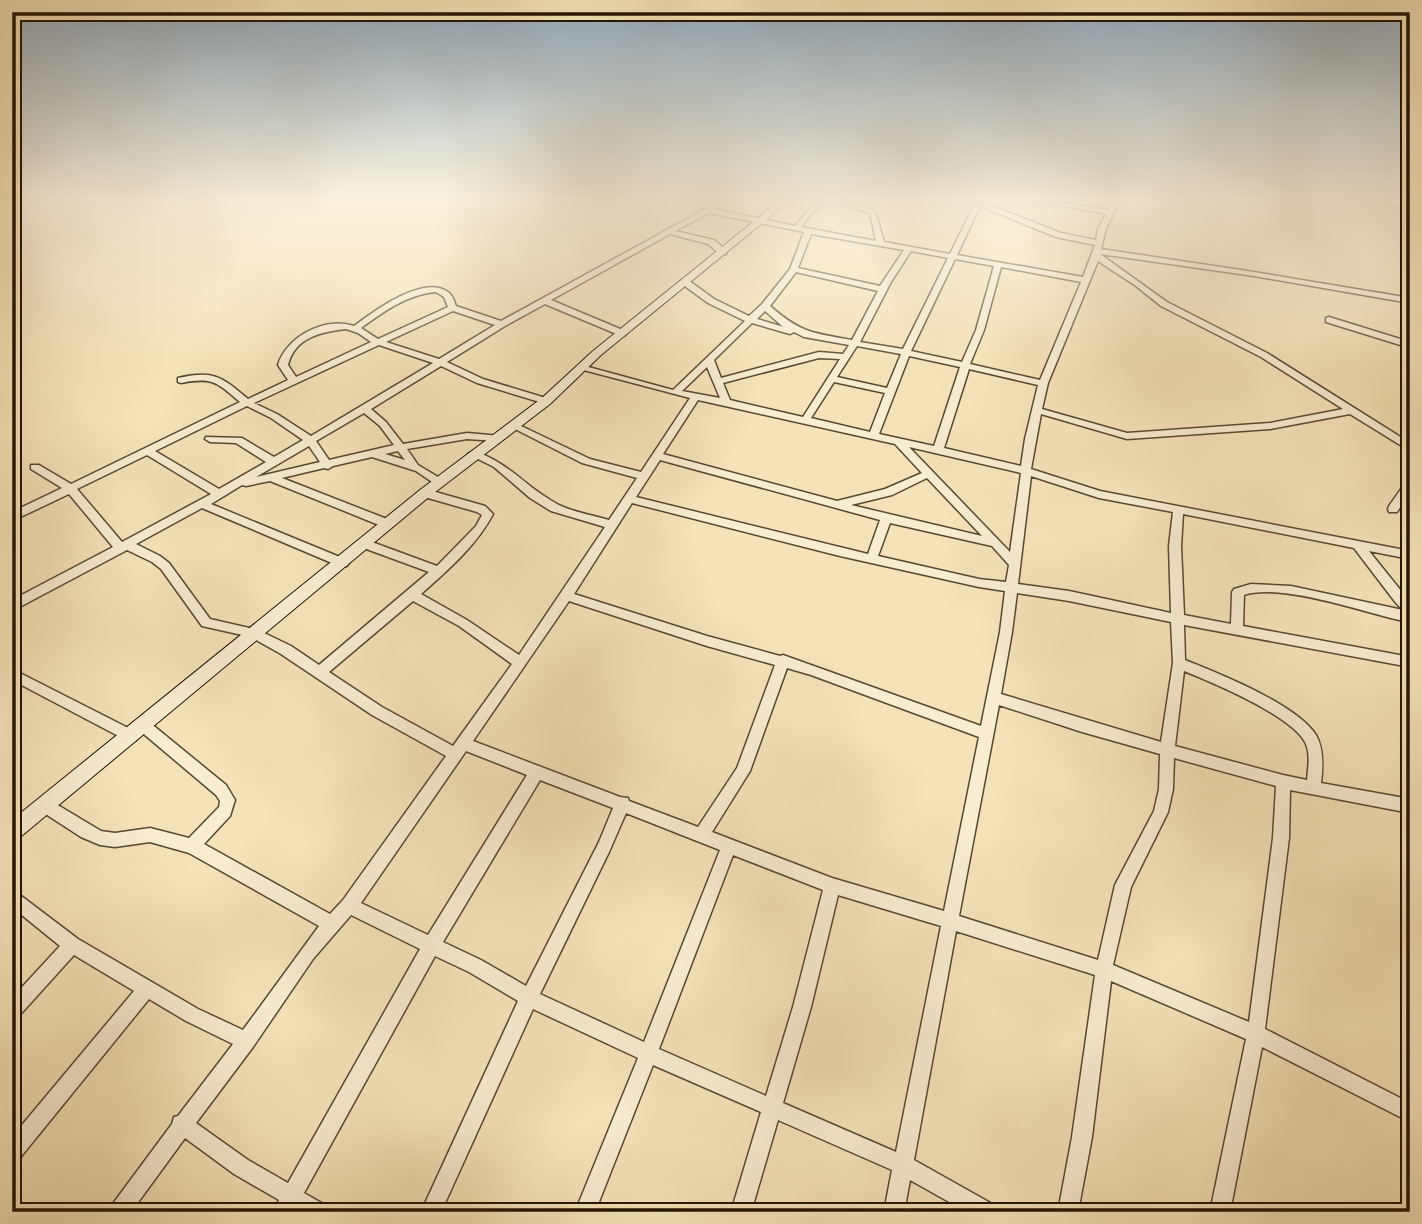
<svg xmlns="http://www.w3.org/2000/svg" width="1422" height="1224" viewBox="0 0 1422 1224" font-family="'IM FELL Great Primer',serif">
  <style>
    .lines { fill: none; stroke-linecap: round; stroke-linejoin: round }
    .street-casing { stroke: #584830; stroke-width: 3 }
    .secondary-casing { stroke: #231402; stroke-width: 2 }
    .street { fill: #f8ecd1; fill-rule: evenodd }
    .secondary { fill: #f8ecd1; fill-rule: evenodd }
    .rail { stroke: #231402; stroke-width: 2; stroke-dasharray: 8 8; stroke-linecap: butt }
  </style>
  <rect width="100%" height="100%" fill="#f5e2b8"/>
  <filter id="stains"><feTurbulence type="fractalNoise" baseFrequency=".00286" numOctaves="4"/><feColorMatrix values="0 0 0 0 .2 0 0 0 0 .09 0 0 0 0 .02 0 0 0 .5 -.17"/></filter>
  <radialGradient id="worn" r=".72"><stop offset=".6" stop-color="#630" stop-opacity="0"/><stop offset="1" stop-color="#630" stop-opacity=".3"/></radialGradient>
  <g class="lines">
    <g class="street-casing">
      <g id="street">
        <path d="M 727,197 L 735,197 L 715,209 L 795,226 C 828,186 831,197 875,211 L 884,242 L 950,254 L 978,197 L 984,197 L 982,202 L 1061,233 L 1096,240 L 1098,229 L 1106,214 L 1016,197 L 1032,197 L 1108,210 L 1115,197 L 1121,197 L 1106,229 L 1101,249 L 1254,272 L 1410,298 L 1410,303 L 1254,276 L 1100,254 L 1167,302 L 1267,353 L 1410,443 L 1410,451 L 1350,414 L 1270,429 L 1127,439 L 1041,414 L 1031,469 L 1100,491 L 1410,551 L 1410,559 L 1369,551 L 1410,602 L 1410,620 L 1399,620 C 1360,611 1281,583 1244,595 L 1243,626 L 1410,657 L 1410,667 L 1184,625 L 1185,660 C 1220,674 1296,704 1316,735 C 1324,749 1323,767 1321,783 L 1410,799 L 1410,813 L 1290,790 L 1289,838 L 1265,1029 L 1410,1103 L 1410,1122 L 1262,1047 L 1230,1212 L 1210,1212 L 1246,1039 L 1111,981 L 1092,1137 L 1078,1212 L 1058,1212 L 1072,1137 L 1095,975 L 956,931 L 914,1160 L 994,1205 L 997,1212 L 967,1212 L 910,1180 L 904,1212 L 884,1212 L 892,1170 L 778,1120 L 751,1212 L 731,1212 L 761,1112 L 653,1065 L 595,1212 L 575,1212 L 638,1058 L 533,1009 L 441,1212 L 421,1212 L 518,1001 L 469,972 L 435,956 L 304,1193 L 325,1205 L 328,1212 L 298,1212 L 295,1210 L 294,1212 L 273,1212 L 279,1200 L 234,1174 L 185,1138 L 131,1212 L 109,1212 L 112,1205 L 172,1124 L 174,1117 L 178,1116 L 233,1044 L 186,1021 L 149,999 L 19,1159 L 12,1162 L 12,1137 L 134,991 L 74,955 L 18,1017 L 12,1020 L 12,998 L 60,946 L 12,907 L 12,889 L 78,939 L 198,1009 L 243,1030 L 319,926 L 189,853 L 150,842 L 115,847 L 100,845 L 81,837 L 41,811 L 39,806 L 41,801 L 46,799 L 51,801 L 101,831 L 115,833 L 150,828 L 189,838 L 219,807 L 220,801 L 216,795 L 139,730 L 137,726 L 139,722 L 144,720 L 149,722 L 226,785 L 235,800 L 230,816 L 204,844 L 330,914 L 343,900 L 446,756 L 372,715 L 281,654 L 251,637 L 202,626 L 161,569 L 152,562 L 127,550 L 12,611 L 12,600 L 113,547 L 69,494 L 12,521 L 12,512 L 62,488 L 31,469 L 31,465 L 39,465 L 71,484 L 240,402 C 216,382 213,377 181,383 L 178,382 L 178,378 C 213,370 221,376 248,399 L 288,380 L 278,365 C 286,337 325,316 354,326 C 374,311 424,274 448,292 C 453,296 454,301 456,306 L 501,321 ZM 829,200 L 870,213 L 876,241 L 801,227 L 812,213 ZM 980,206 L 1056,237 L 1095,245 L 1083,277 L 957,255 ZM 709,213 L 804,232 L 790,269 L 762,304 L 749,316 L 714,299 L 688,280 L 682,280 L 682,284 L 708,303 L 745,321 L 673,390 L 581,365 L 576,368 L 690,398 L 641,472 L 590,459 L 517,424 L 514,423 L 509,426 L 582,463 L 637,478 L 609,520 C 592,515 572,512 557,504 C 525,487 509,462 473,451 L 468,454 L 494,467 L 530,498 L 551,511 L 605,527 L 519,655 L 467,620 L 421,594 C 448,570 476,546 493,514 L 485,506 L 425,489 L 421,490 L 420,493 L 421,496 L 477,512 L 482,515 L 476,526 L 437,566 L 369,541 L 361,541 L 359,544 L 361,547 L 429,572 L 319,665 L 291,646 L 258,630 L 210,619 L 169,563 L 160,556 L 136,544 L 202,508 L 339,566 L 347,566 L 349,563 L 347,560 L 211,504 L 242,485 L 246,486 L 270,481 L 384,527 L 392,527 L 394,524 L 392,521 L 282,478 L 324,468 L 328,469 L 333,466 L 372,457 L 416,471 L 435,484 L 443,484 L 444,482 L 443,480 L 418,465 L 407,449 L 467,439 L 497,441 L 501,440 L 501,436 L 467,433 L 403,444 L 386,422 L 371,409 L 441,366 L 477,383 L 543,403 L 549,403 L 549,399 L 483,379 L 447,362 L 505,326 L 545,304 L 619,335 L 625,335 L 625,331 L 551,300 L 670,234 L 708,244 L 720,254 L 726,254 L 726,250 L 714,240 L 675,231 ZM 811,234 L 904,250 L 880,286 L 798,268 ZM 911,251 L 948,258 L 903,349 L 860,342 L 891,282 ZM 955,259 L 994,266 L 976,330 L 962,362 L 911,351 ZM 1098,261 L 1136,286 L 1161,306 L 1261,357 L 1343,409 L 1270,423 L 1127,433 L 1042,409 L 1048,383 ZM 1001,267 L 1081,282 L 1040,380 L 970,364 L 984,330 ZM 796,272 L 878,291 L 852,340 C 812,333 801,333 770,306 ZM 436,292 L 444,297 L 448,307 L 378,339 L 361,328 C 383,312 408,294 436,292 ZM 453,311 L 495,325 L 439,359 L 386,342 ZM 765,311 L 782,326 L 784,327 L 757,319 ZM 752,323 L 790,334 L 794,332 L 804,337 L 849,345 L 843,354 L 819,352 L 721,378 L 714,360 ZM 346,329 L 358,333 L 371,342 L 296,377 L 288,365 C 295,337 321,332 346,329 ZM 379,345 L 433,363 L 311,436 L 277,414 L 254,403 ZM 857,346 L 901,354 L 887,388 L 837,377 ZM 909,356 L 960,367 L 934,446 L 879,434 ZM 819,358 L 840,359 L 803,417 L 730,400 L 723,383 ZM 707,367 L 720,398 L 682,391 ZM 969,369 L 1038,385 L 1025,439 L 1021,466 L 944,448 ZM 834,382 L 885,393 L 870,432 L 811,418 ZM 698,400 L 895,444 L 922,473 L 885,489 L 837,501 L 663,454 ZM 247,406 L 271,418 L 303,440 L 274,457 L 242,438 L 206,437 L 205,439 L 210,442 L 236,443 L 266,462 L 219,489 L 155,451 ZM 364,413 L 380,426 L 394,445 L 329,460 L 316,441 ZM 309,446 L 320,462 L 256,477 ZM 909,447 L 1021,473 L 1010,552 ZM 398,451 L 405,460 L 385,454 ZM 147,455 L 211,494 L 122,542 L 77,489 ZM 660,460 L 880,520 L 868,554 L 636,497 ZM 1031,476 L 1099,498 L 1173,512 L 1169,546 L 1171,613 L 1069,591 L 1018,584 ZM 927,478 L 982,536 L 851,505 L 892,495 ZM 632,503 L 840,556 L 979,587 L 1005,591 L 1000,632 L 981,726 L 783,655 L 780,656 L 707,636 L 574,594 ZM 1183,514 L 1354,548 L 1396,603 L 1403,610 L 1291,586 L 1251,584 L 1234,589 L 1232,592 L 1231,624 L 1184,615 L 1181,546 ZM 890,523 L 992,546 L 1009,565 L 1006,582 L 979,579 L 878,556 ZM 1017,593 L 1069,601 L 1171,622 L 1173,663 L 1161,742 L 1001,694 L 1012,632 ZM 413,601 L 459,626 L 512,664 L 453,746 L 382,707 L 329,672 ZM 569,601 L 707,646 L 775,665 L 737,768 L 698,827 L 629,801 L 628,798 L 620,797 L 473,741 ZM 787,668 L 811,675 L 979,737 L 944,911 L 832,878 L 712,832 L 750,771 ZM 1184,671 C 1214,683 1290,715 1305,742 C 1311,753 1308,769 1307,780 L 1283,775 L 1175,746 ZM 999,705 L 1082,732 L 1160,754 L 1159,789 L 1154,811 L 1115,885 L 1098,960 L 959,916 ZM 466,751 L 527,775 L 428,935 L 361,903 ZM 1174,758 L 1276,786 L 1273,838 L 1249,1022 L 1113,965 L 1131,887 L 1168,812 L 1173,789 ZM 540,780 L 613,808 L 599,842 L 526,986 L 481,960 L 443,942 ZM 626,813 L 720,850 L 644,1042 L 540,994 L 609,852 ZM 733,855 L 823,890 L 793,1007 L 766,1096 L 659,1049 ZM 838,895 L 941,926 L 896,1152 L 783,1103 L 811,1007 ZM 351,915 L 420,949 L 288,1183 L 248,1160 L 196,1123 L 253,1047 L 313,959 Z"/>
        <polygon points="1329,317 1410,342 1410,348 1326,322 1326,318"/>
        <polygon points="1410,481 1410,492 1397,512 1389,512 1388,509 1389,506 1406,482"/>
        <polygon points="12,669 136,732 138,736 136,740 131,742 126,740 12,680"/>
      </g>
    </g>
    <g class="secondary-casing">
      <g id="secondary">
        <polygon points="784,197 794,197 601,355 550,404 430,496 19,838 12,841 12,820 420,490 542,398 593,351"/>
        <polygon points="1381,197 1392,197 1410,206 1410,213"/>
      </g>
    </g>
    <use href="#street" class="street"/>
    <use href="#secondary" class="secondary"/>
    <polyline class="rail" points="1407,197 1410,199"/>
  </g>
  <linearGradient id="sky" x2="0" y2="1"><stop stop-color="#91aabc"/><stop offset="0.54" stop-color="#faf2df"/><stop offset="1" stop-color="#faf2df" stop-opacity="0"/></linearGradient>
  <rect width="1422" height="368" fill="url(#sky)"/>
  <rect width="1422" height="1224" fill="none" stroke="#f5e2b8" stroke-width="42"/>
  <rect x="14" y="14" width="1394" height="1196" fill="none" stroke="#231402" stroke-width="3.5"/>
  <rect x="21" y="21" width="1380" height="1182" fill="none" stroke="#231402" stroke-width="2"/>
  <rect width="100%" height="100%" filter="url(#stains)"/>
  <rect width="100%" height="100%" fill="url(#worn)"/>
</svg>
